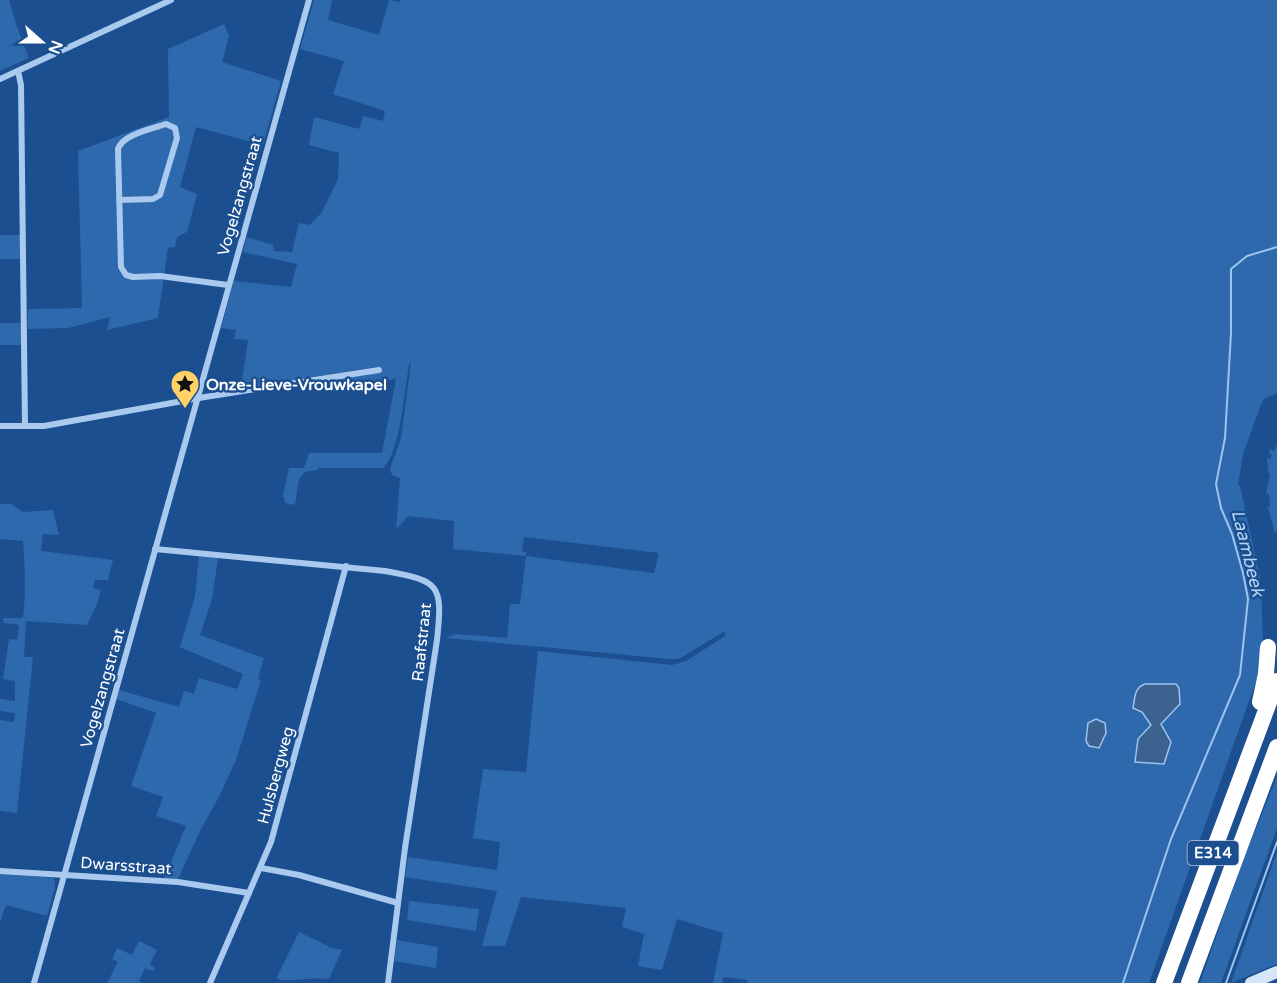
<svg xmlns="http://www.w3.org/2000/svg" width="1277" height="983" viewBox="0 0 1277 983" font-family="'Varela Round',sans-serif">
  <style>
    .green { fill: #2e69ad; fill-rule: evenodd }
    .water { fill: #3c6290; stroke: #9cc4f0; stroke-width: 1.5 }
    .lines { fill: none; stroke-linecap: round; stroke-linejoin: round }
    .stream { stroke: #9cc4f0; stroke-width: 2 }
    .street { stroke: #a9c9ee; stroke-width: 6 }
    .secondary { stroke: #d6e6fa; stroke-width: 12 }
    .highway { stroke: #fff; stroke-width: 16 }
    .labels { text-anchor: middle; stroke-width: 5; stroke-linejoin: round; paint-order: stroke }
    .shield { fill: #1b4f8f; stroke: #bbcadd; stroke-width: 1.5 }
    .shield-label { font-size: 15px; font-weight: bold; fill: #fff }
    .street-label { font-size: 16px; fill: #fff; stroke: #1b4f8f }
    .poi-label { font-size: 16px; font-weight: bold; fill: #fff; stroke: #1b4f8f; text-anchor: start }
    .water-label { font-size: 18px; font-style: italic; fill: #b5d3f5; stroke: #1b4f8f }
  </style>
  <rect width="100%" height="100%" fill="#1b4f8f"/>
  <g class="green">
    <polygon points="0,0 9,0 16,24 29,58 0,71"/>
    <path d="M 314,0 L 332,0 L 328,20 L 379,35 L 389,0 L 400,2 L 400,0 L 1277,0 L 1277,394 L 1265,398 L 1262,402 L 1243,454 L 1238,485 L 1240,486 L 1261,582 L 1263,646 L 1260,670 L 1149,983 L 747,983 L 747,980 L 724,977 L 722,983 L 713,983 L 723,933 L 677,919 L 662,970 L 638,966 L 644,934 L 622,927 L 626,908 L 521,897 L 505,946 L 482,946 L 497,891 L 405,877 L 408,857 L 497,870 L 500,842 L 473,838 L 483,769 L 526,772 L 538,651 L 672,665 L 686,661 L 725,636 L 725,631 L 684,656 L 678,659 L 669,659 L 446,638 L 456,634 L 507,638 L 510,604 L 520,604 L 526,556 L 453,549 L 454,521 L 408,516 L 396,530 L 400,478 L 392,475 L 390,469 L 401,438 L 411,363 L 409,364 C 405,388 400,454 383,468 L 318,468 L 318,470 L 305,472 L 299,479 L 295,505 L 285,503 L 283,495 L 289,468 L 304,468 L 309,453 L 382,453 L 396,379 L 318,391 L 318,383 L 378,373 L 377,367 L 241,388 L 248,340 L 234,339 L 236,330 L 221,328 L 234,281 L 291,287 L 297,264 L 243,252 L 246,237 L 273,245 L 274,251 L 292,252 L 299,223 L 310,225 L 322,212 L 338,179 L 339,153 L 309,145 L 314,117 L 359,129 L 363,116 L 383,121 L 385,111 L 333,94 L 344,61 L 300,49 ZM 524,537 L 659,553 L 654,573 L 526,556 L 526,552 L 522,551 Z"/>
    <polygon points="224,24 229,36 222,62 281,81 263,145 196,127 180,187 197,194 187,232 177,237 175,247 168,248 158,318 107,330 110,317 68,328 27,329 28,309 82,308 78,151 169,117 168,49"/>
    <polygon points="0,235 20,235 21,259 0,259"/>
    <polygon points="0,323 21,323 22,345 0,345"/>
    <path d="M 1277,444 L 1277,531 L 1275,534 L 1268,507 L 1270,507 L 1269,494 L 1266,494 L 1270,474 L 1268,473 C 1269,467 1267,463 1267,458 L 1270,459 L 1272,455 L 1269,454 L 1270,449 L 1274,451 Z"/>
    <path d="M 0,504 L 11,504 L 23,512 L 53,510 L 59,535 L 43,534 L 41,551 L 113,560 L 108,580 L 95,580 L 93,588 L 101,590 L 97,604 L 87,625 L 26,621 L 24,657 L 33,657 L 17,813 L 0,811 L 0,720 L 14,722 L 15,713 L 0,711 L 0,699 L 15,701 L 15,681 L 3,679 L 9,639 L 17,640 L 19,625 L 4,623 L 3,618 L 23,618 C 26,592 25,567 23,541 L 0,539 Z"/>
    <polygon points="199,555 218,558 212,599 200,635 264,658 258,679 261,680 236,760 219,797 201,829 178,879 164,878 186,826 156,816 163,797 131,786 156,713 116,699 119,690 179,707 184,691 194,694 199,678 237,689 243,674 180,647 195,596"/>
    <polygon points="1277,777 1277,828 1221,983 1200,983 1243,860"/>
    <polygon points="1277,852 1277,964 1231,983"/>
    <polygon points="0,873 54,878 55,887 47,916 6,905 0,922"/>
    <polygon points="409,901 479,909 476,931 407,920"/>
    <path d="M 299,932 L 332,948 L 342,950 L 329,979 C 310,976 295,983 276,979 Z"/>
    <polygon points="397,940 438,947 436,968 394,961"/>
    <polygon points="139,941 157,950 150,964 155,968 153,971 145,968 139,981 143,983 107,983 118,962 112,959 117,948 132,955"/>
  </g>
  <g class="water">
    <path d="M 1145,684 L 1176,684 L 1179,688 L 1180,704 L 1161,724 L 1171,742 L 1164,764 L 1135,762 L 1138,739 L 1151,725 L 1142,712 L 1133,708 C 1135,698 1134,688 1145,684 Z"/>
    <polygon points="1096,719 1105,723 1106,733 1099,748 1089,746 1086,741 1088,723"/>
  </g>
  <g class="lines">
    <g class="stream">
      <polyline points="1123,983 1171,839 1240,675 1248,599 1243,573 1232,534 1221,508 1216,484 1225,438 1231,333 1231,269 1247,256 1277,247"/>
      <polyline points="1226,983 1277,842"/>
    </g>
    <g class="street">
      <polyline points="18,71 21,85 25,426"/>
      <polyline points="0,79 171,0"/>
      <path d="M 119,200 L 153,199 L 160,195 L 177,138 L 175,128 L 166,124 C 152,129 123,134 118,149 L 121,267 L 126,275 L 133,277 L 160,276 L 228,285"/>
      <polyline points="0,426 44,426 205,397 379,370"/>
      <path d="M 155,549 L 385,571 C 440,581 443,584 437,640 L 405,848 L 388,983"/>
      <polyline points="261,868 299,875 398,903"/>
      <polyline points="0,871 178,882 249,893"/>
      <polyline points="34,983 309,0"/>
      <polyline points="210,983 271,842 346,566"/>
    </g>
    <polyline class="secondary" points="1251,983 1277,972"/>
    <g class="highway">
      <polyline points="1260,702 1266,674 1268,647"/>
      <polyline points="1164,983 1277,681"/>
      <polyline points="1189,983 1277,747"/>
    </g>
  </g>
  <defs>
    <g id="sight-pin" transform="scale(1.5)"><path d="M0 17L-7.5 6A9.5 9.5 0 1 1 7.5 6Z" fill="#ffd166" stroke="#1b4f8f"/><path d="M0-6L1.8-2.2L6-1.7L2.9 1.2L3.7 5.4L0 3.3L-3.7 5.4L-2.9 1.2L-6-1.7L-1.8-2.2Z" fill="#111"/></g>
  </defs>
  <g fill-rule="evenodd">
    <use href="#sight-pin" x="185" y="384"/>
  </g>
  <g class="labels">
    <rect class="shield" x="1187.5" y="841" width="51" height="24" rx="4.5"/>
    <g class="shield-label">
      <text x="1213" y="858">E314</text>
    </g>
    <g class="street-label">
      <text transform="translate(239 196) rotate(-74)" y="6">Vogelzangstraat</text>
      <text transform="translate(421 642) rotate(-84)" y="6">Raafstraat</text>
      <text transform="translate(102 688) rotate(-74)" y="6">Vogelzangstraat</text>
      <text transform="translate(275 775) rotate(-75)" y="6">Hulsbergweg</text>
      <text transform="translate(126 865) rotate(4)" y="6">Dwarsstraat</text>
    </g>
    <g class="poi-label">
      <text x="206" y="390">Onze-Lieve-Vrouwkapel</text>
    </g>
    <g class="water-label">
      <text transform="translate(1248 553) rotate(76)" y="6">Laambeek</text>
    </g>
  </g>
  <g transform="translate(42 42) rotate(111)" stroke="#1b4f8f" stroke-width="4.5" paint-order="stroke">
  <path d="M0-4.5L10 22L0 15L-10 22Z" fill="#ffffff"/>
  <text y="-9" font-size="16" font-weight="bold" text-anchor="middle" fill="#ffffff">N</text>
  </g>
</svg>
